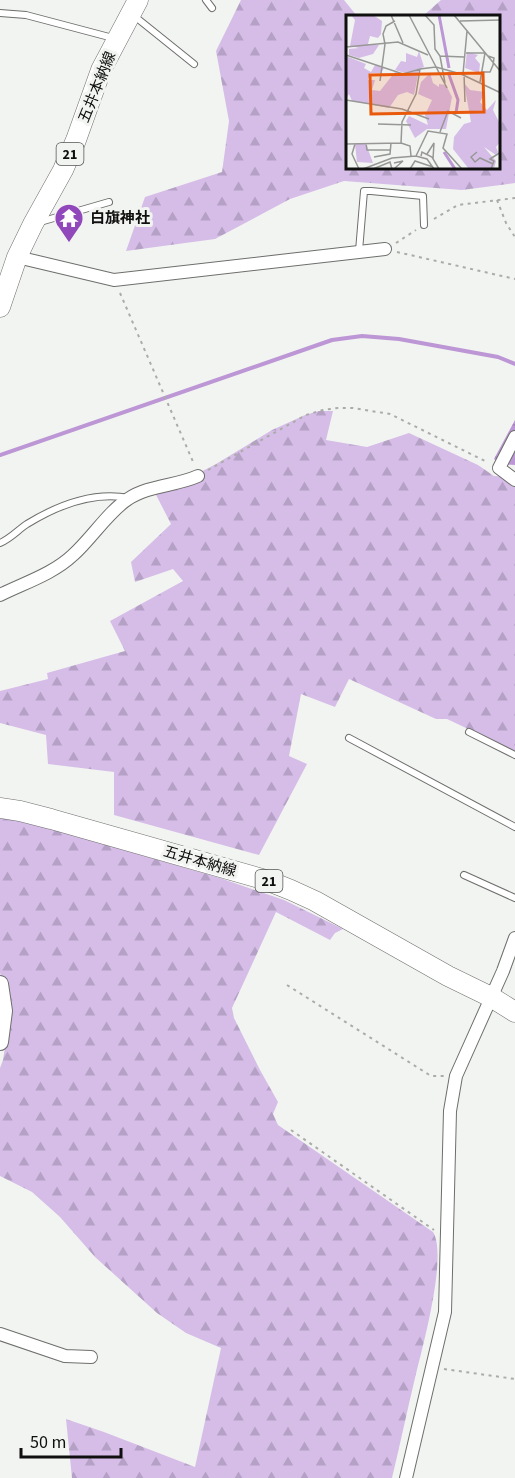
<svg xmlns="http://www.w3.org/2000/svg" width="515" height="1478" viewBox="0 0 515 1478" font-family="'Source Sans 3','Noto Sans JP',sans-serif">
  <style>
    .forest { fill: url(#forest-firs) }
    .water { fill: url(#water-ripples) }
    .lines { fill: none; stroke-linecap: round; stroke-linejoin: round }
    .stream { stroke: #bc96d5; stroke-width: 4 }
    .service-casing { stroke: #6d6f6c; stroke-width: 8 }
    .minor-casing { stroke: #6d6f6c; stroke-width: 14 }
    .tertiary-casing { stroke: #6d6f6c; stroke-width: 18 }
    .primary-casing { stroke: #6d6f6c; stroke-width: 21 }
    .path { stroke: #abacaa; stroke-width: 2; stroke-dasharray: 3 4.5; stroke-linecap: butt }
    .service { stroke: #fff; stroke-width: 6 }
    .minor { stroke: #fff; stroke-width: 12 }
    .tertiary { stroke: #fff; stroke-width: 16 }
    .primary { stroke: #fff; stroke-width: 20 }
    .labels { text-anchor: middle; stroke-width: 6; stroke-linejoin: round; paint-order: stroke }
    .shield { fill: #f2f4f1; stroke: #525452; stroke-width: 1.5 }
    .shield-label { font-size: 14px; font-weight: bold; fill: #0e0f0e }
    .street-label { font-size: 15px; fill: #0e0f0e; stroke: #f2f4f1 }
    .poi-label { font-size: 15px; font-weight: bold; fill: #0e0f0e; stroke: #f2f4f1; text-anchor: start }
    .inset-river { fill: none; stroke: #bc96d5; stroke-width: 3 }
    .inset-road { fill: none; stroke: #979896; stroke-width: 1.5 }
    .view { fill: #e8590c; fill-opacity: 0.15; stroke: #e8590c; stroke-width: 3 }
    .inset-edge { fill: none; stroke: #0e0f0e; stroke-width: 3 }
  </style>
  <defs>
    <pattern id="forest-firs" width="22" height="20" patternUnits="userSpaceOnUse" patternTransform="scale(1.5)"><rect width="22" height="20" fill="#d6bde8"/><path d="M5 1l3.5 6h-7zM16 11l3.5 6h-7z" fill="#b6a1c6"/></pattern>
    <pattern id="water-ripples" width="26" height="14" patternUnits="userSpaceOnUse" patternTransform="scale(1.5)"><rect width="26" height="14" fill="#bc96d5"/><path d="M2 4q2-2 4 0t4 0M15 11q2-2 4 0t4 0" fill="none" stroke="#a080b6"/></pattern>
  </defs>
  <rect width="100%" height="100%" fill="#f2f4f1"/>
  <g class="forest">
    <polygon points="241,0 344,0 357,16 347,16 347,168 498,168 498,16 423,16 441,0 515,0 515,183 462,190 344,181 290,199 215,239 126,251 145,197 222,172 229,121 216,51"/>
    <polygon points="319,411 333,411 326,440 367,447 409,433 478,465 494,476 515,477 515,751 447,719 436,719 349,679 335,707 301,694 289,756 307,764 259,855 114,815 114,772 48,764 46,735 0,723 0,691 48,679 47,673 125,651 110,621 183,581 173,569 135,582 131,562 171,524 152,487 193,476 216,464 272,430 305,415"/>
    <path d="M 0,817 L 21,820 L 220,878 L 284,900 L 343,929 L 335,933 L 330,940 L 276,912 L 232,1008 L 234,1018 L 260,1070 L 278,1102 L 273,1114 L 278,1125 L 433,1232 C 448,1256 422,1349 415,1378 C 407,1411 400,1445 392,1478 L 72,1478 L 66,1419 L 104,1432 L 195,1467 L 221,1348 L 186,1333 L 157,1313 L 95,1257 L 60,1217 L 32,1192 L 0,1176 L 0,1068 L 3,1060 L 7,1034 L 6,989 L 0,973 Z"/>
  </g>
  <polygon class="water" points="515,420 515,465 500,464 494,459"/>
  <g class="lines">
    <polyline class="stream" points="0,455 332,340 362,336 399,339 498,357 515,364"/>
    <g class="service-casing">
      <g id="service">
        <polyline points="206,0 212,8"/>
        <polyline points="0,13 26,15 113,38"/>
        <polyline points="133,15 194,64"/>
        <polyline points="40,222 109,202"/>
        <polyline points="359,251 364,191 371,191 423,196 424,225"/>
        <path d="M 0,543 C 10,539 18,530 27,524 C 58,505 93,491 129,498"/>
        <polyline points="469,732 515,755"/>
        <polyline points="349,738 515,827"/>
        <polyline points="464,875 515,898"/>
      </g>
    </g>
    <g class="minor-casing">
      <g id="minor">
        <polyline points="17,257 114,280 385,249"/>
        <polyline points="515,437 499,468 515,480"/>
        <path d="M 0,595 C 24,583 53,574 73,555 C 91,539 109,511 128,499 C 149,485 176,486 198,476"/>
        <polyline points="0,1334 65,1356 91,1357"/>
        <polyline points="406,1478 445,1312 450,1111 456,1076 503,971 515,938"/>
      </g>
    </g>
    <g class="tertiary-casing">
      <polyline id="tertiary" points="0,984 4,1011 0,1042"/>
    </g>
    <g class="primary-casing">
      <g id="primary">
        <polyline points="0,307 17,257 33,224 63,170 76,140 101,70 138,0"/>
        <polyline points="0,808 20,811 51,819 266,880 291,890 315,901 448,976 491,997 515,1012"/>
      </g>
    </g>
    <g class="path">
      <polyline points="497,200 506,223 515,237"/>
      <polyline points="434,219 458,205 515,198"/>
      <polyline points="396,243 416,230"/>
      <polyline points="397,252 515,279"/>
      <polyline points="120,293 194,464"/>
      <polyline points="208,470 306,415 323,410 338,408 353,408 390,414 487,462"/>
      <polyline points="287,985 431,1076 445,1076"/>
      <polyline points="291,1130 434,1230"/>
      <polyline points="444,1369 515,1379"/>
    </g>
    <use href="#service" class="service"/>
    <use href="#minor" class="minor"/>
    <use href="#tertiary" class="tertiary"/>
    <use href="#primary" class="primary"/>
  </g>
  <defs>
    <g id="temple-pin" transform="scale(1.5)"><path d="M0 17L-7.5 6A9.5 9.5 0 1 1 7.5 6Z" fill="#9048ba" stroke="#f2f4f1"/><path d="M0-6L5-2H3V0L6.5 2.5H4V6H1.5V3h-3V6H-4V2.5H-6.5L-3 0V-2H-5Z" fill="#fff"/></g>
  </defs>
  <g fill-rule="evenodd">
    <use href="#temple-pin" x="69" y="218"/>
  </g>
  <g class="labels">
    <g class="shield">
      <rect x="56.5" y="143" width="27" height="22" rx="4.5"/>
      <rect x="255.5" y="870" width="27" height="22" rx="4.5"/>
    </g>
    <g class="shield-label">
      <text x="70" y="159">21</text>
      <text x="269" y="886">21</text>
    </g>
    <g class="street-label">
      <text transform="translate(97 87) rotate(-68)" y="5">五井本納線</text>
      <text transform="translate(200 861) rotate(16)" y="5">五井本納線</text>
    </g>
    <g class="poi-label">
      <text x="90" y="223">白旗神社</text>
    </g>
  </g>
  <g transform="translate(346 15)">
    <rect width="154" height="154" fill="#f2f4f1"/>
    <path d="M 5,0 L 27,0 L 36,6 L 35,19 L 32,23 L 24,21 L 22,29 L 33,30 L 27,39 L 13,43 L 3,40 L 3,34 L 13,33 L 4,31 L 9,5 ZM 73,36 L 78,52 L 59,58 L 49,55 L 55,46 L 60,47 L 60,38 L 71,42 ZM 121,37 L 132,40 L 129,43 L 134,49 L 133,58 L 119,53 ZM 0,41 L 20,49 L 18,53 L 25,57 L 29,50 L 38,53 L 35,58 L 24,58 L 22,65 L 29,65 L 26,75 L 34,76 L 49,57 L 56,59 L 73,55 L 68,80 L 61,77 L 52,80 L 43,93 L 6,86 L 3,79 L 0,84 ZM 84,58 L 87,68 L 93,72 L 93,69 L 100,70 L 106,82 L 100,114 L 81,114 L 69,123 L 60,106 L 63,101 L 82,110 L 79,100 L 86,85 L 72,79 L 75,67 ZM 118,68 L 124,75 L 139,77 L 134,87 L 141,95 L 150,85 L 147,95 L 154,109 L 154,127 L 150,132 L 152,137 L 150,140 L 138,132 L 150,146 L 148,154 L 123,154 L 107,134 L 108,122 L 118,109 L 125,107 ZM 9,129 L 20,129 L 27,148 L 11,147 Z" fill="#d6bde8"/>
    <path class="inset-river" d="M 93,0 L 103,53M 102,57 L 112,85 L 110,98M 98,137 L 109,154"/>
    <path class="inset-road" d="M 45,0 L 57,28M 63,0 L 101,73M 79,0 L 88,10 L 89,34 L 94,41 L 99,68M 108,0 L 155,57M 114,6 L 155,5M 0,32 L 52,27 L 82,40M 120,38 L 139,38 L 134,67M 0,40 L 57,59 L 74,54M 94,41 L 118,42M 136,57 L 144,57 L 147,50 L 148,43 L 142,41M 117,59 L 121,16M 118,59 L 119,87M 34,66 L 39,29 L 37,19 L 40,11 L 49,6M 0,85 L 56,94 L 83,104M 32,109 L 65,110M 94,117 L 102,96 L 115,103M 20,128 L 21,135 L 45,135M 55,128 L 64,131 L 65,141M 0,129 L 55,128 L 56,107 L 70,79 L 74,54 L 90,52 L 115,59 L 155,78M 9,129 L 6,139 L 13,154M 131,137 L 125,142 L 129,147 L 134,143 L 147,149M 81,139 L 88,128 L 87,144M 70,141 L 82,116 L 101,119 L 97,133 L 116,154M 75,141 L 76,137 L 86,142 L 93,154M 28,142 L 44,139 L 45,128M 48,148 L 57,146 L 49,153M 17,154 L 46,143 L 70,141 L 81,144 L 88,154M 27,154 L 44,147 L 46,154M 64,154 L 69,146 L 87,152M 145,154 L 148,146 L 144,144 L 155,137"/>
    <path class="view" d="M 137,58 L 138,97 L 25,99 L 24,60 Z"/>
    <rect width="154" height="154" class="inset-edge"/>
  </g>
  <path d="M21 1448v9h100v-9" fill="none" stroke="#0e0f0e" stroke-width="3"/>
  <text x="30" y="1448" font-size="18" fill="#0e0f0e" stroke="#f2f4f1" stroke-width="4.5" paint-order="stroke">50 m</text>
</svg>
